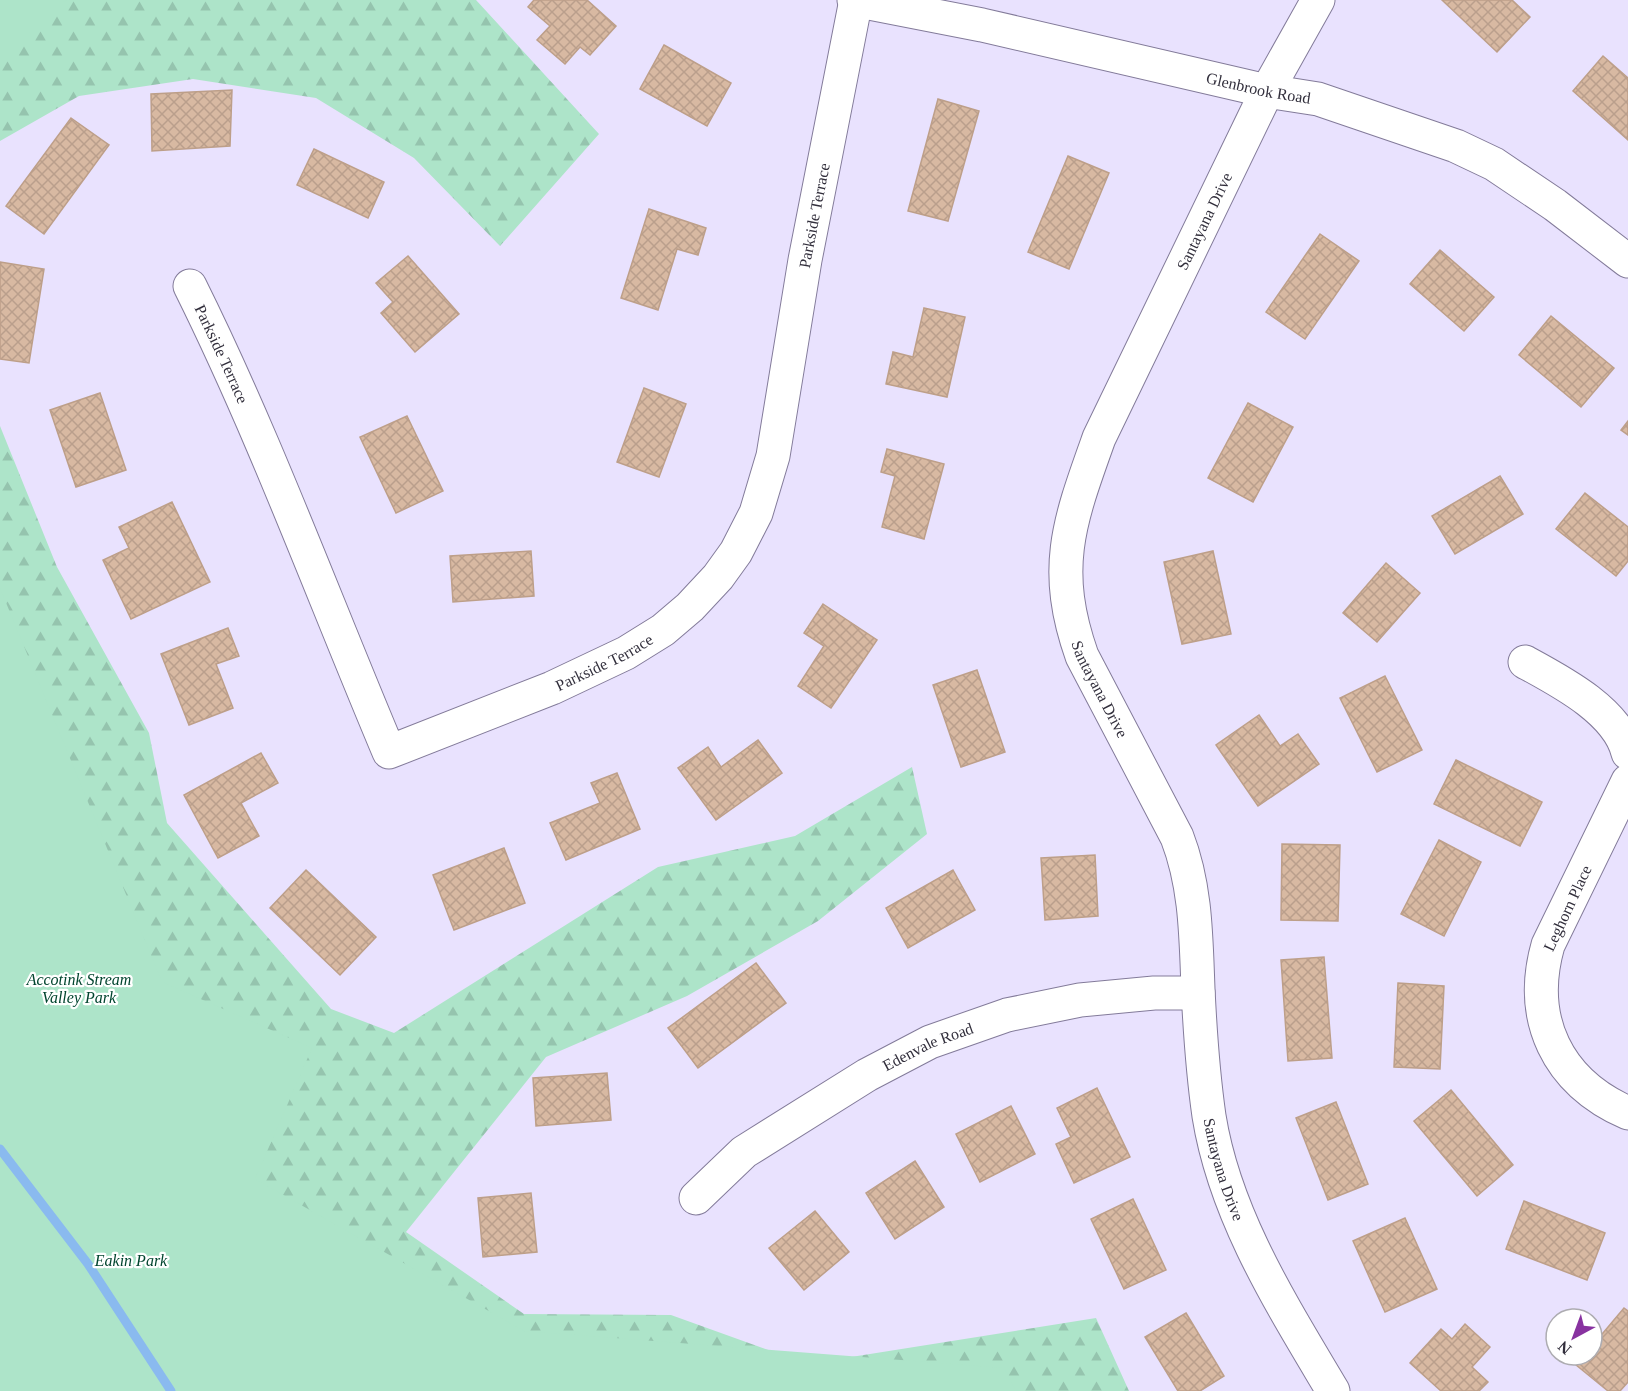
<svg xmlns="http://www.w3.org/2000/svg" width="1628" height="1391" viewBox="0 0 1628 1391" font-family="Georgia,serif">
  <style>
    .forest { fill: url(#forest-firs) }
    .park { fill: #ade4c9 }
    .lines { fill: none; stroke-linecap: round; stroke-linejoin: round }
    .stream { stroke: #8abaef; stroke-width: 9 }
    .building { fill: url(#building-cross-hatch); stroke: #bd9f89; stroke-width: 1.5 }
    .minor-casing { stroke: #837b9a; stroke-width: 35 }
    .minor { stroke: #fff; stroke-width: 33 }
    .labels { text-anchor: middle; stroke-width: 4.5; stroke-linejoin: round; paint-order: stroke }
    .street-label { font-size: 16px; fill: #322f3c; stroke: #fff }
    .park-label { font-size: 16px; font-style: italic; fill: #02452f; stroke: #fff }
  </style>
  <defs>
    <pattern id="forest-firs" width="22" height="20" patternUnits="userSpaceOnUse" patternTransform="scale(1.5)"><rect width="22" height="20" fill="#ade4c9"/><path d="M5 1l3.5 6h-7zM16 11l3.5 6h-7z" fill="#95c4ae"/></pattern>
    <pattern id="building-cross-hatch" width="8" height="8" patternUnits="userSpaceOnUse" patternTransform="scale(1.5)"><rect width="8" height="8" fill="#d8b9a2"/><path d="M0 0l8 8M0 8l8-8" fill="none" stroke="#ba9f8c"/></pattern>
  </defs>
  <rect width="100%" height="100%" fill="#e9e2fe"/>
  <g class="forest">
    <polygon points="0,0 476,0 599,134 500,246 414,158 316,98 193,79 79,96 0,141"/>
    <polygon points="0,426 57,567 149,733 167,823 331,1009 394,1033 658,867 795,836 912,767 927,834 818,921 687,996 546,1057 406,1232 524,1314 671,1315 807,1364 1096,1318 1129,1391 262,1391 0,1083"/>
  </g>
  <g class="park">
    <polygon points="0,0 68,0 60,3 0,61"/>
    <polygon points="0,588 162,982 312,1048 255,1179 524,1331 1004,1368 1016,1391 0,1391"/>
  </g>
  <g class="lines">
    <polyline class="stream" points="0,1149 88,1264 171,1391"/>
  </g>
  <g class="building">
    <polygon points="534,0 587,0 616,26 590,55 580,47 565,64 537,40 550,26 528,7"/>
    <polygon points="1442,0 1512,0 1530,17 1497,52"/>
    <polygon points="664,45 731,83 707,126 640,89"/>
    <polygon points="1603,56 1628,78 1628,140 1573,91"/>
    <polygon points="232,90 230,146 152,151 151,94"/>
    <polygon points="938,99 979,111 948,221 908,211"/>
    <polygon points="71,118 109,145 44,234 6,206"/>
    <polygon points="314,149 384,182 368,218 297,185"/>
    <polygon points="1068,156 1109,173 1069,269 1028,252"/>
    <polygon points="649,209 706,228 698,255 677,249 658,310 621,298"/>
    <polygon points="1320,234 1359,261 1305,339 1266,312"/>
    <polygon points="1440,250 1494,297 1464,331 1410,284"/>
    <polygon points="408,256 459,314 415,352 381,313 393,302 376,283"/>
    <polygon points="0,262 44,269 29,363 0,359"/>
    <polygon points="924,308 965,317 947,397 886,384 893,352 913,357"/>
    <polygon points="1551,316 1614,368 1581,407 1519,355"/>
    <polygon points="644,388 686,404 659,477 617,462"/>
    <polygon points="100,393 126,470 76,487 50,410"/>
    <polygon points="1248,403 1293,427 1253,502 1208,478"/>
    <polygon points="407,416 443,491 396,513 360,437"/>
    <polygon points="1628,421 1628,435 1621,430"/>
    <polygon points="887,449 944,464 924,539 882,527 895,476 881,472"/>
    <polygon points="1500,476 1523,514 1455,554 1432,516"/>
    <polygon points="1585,493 1628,527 1628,561 1616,576 1556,529"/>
    <polygon points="172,502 210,582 131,619 103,560 129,548 119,527"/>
    <polygon points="531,551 534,596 453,602 450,556"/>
    <polygon points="1213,551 1231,634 1182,644 1164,562"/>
    <polygon points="1386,563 1420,593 1377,642 1343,613"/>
    <polygon points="823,604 877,640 831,708 798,686 824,646 804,633"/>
    <polygon points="228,628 239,656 216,664 233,708 189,725 161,654"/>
    <polygon points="977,670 1005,752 961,767 933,685"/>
    <polygon points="1385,676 1422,750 1377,772 1340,698"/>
    <polygon points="1259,715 1280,746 1298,734 1319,764 1258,806 1216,745"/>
    <polygon points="758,740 782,773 716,820 678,768 708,747 721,767"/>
    <polygon points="261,753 278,783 241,803 259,836 218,858 184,795"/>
    <polygon points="1456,760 1542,802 1520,846 1434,804"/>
    <polygon points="617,773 640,829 566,860 550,823 600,803 591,783"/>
    <polygon points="1439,840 1481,862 1444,936 1401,914"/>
    <polygon points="1282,844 1340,845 1338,921 1281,920"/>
    <polygon points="504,848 525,903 454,930 433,875"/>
    <polygon points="1095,855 1098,916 1045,920 1041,858"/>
    <polygon points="306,870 376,937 340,975 270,908"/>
    <polygon points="953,870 975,910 908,948 886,908"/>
    <polygon points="1324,957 1332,1058 1288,1061 1281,960"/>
    <polygon points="756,963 786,1003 698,1068 668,1028"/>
    <polygon points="1398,983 1444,986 1440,1069 1394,1067"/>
    <polygon points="607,1073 611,1120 536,1126 533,1078"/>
    <polygon points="1097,1088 1130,1157 1074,1183 1056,1144 1071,1137 1057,1108"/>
    <polygon points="1451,1090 1513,1165 1477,1196 1414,1121"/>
    <polygon points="1336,1102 1368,1184 1328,1200 1296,1118"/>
    <polygon points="1011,1106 1035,1154 980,1182 956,1134"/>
    <polygon points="915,1161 944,1207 895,1239 866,1193"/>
    <polygon points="531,1193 537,1252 483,1257 478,1198"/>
    <polygon points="1133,1199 1166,1270 1124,1289 1091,1219"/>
    <polygon points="1524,1201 1605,1233 1587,1280 1506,1249"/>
    <polygon points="815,1211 849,1252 804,1290 769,1248"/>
    <polygon points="1405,1218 1437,1289 1385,1312 1353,1241"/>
    <polygon points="1624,1308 1628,1311 1628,1382 1620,1391 1608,1391 1576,1365 1584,1355 1592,1355 1592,1346"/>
    <polygon points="1186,1313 1224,1376 1200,1391 1178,1391 1145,1337"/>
    <polygon points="1465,1324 1490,1347 1472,1367 1488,1382 1479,1391 1441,1391 1410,1363 1441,1329 1452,1339"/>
  </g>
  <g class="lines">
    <g class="minor-casing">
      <g id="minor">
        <path id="s1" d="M 854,0 L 982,25 L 1267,91 L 1318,99 L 1456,146 L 1494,164 L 1555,205 L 1628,261"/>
        <path id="s2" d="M 1318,0 L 1267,91 L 1099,438 C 1069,522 1051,568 1082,656 L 1177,837 C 1196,886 1196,937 1198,989 C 1200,1031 1203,1074 1209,1116 C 1225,1216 1282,1305 1333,1391"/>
        <path id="s3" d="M 190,286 C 265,437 323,596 389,752 L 552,688 L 626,653 L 663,630 L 690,607 L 718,577 L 736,552 L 756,513 L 773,456 L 805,260 L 856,0"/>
        <path d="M 1525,662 C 1560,681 1618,711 1628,753"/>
        <path d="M 1628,781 L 1548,945 C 1527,1019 1557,1082 1628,1113"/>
        <path id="s4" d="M 696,1198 L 744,1152 L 867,1075 L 930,1042 L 1007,1015 L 1080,1000 L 1154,993 L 1198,993"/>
      </g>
    </g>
    <use href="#minor" class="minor"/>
  </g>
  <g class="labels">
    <g class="street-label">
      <text dy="6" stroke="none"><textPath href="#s1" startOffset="414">Glenbrook Road</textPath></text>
      <text dy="6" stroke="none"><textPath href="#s3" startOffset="1262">Parkside Terrace</textPath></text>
      <text transform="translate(1204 221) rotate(-64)" y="6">Santayana Drive</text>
      <text dy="6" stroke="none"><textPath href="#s3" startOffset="75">Parkside Terrace</textPath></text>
      <text dy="6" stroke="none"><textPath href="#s3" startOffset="740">Parkside Terrace</textPath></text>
      <text dy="6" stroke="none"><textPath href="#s2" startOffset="752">Santayana Drive</textPath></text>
      <text transform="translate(1567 908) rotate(-65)" y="6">Leghorn Place</text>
      <text dy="6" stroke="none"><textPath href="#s4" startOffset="279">Edenvale Road</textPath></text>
      <text dy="6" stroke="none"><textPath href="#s2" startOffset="1256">Santayana Drive</textPath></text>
    </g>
    <g class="park-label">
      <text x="79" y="985">Accotink Stream<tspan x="79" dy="18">Valley Park</tspan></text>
      <text x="131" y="1266">Eakin Park</text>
    </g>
  </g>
  <g transform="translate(1574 1337) rotate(221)"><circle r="28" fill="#ffffff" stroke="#adacb1" stroke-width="1.5"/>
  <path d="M0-4.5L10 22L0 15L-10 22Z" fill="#8832a0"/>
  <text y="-9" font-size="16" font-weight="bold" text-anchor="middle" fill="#322f3c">N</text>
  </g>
</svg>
